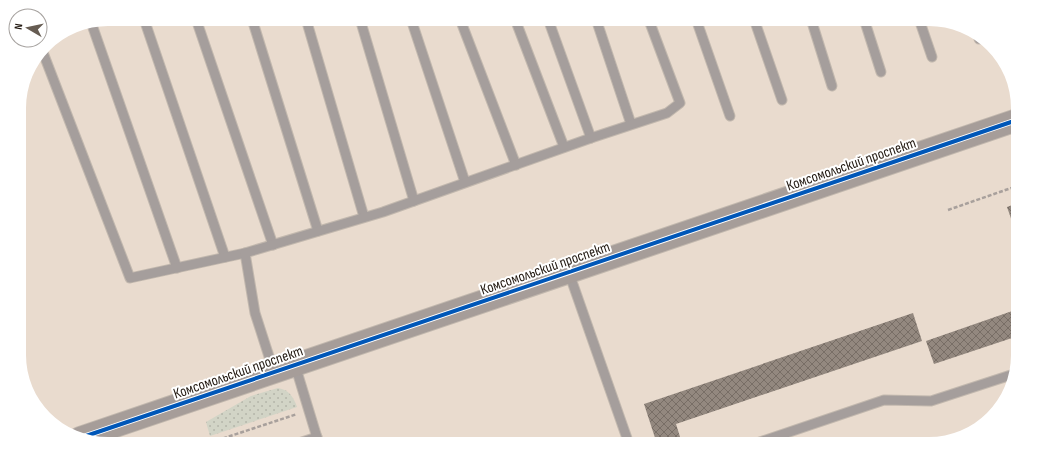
<svg xmlns="http://www.w3.org/2000/svg" width="1037" height="463" viewBox="0 0 1037 463" font-family="'Sofia Sans Condensed',sans-serif">
  <style>
    .grass { fill: url(#grass-dots) }
    .building { fill: url(#building-cross-hatch) }
    .lines { fill: none; stroke-linecap: round; stroke-linejoin: round }
    .lane-casing { stroke: #c2b8ae; stroke-width: 11 }
    .secondary-casing { stroke: #c2b8ae; stroke-width: 24 }
    .path { stroke: #a8a09c; stroke-width: 2.5; stroke-dasharray: 4 2; stroke-linecap: butt }
    .lane { stroke: #a59e9c; stroke-width: 9 }
    .secondary { stroke: #a69d99; stroke-width: 22 }
    .cycleway-casing { stroke: #fff; stroke-width: 6 }
    .cycleway { stroke: #0057b8; stroke-width: 4 }
    .labels { text-anchor: middle; stroke-width: 4; stroke-linejoin: round; paint-order: stroke }
    .street-label { font-size: 15px; fill: #20170f; stroke: #fff }
  </style>
  <defs>
    <pattern id="grass-dots" width="8" height="8" patternUnits="userSpaceOnUse"><rect width="8" height="8" fill="#d2d4c6"/><path d="M2 2h.1M6 6h.1" fill="none" stroke="#b4b5a9" stroke-width="1.8" stroke-linecap="round"/></pattern>
    <pattern id="building-cross-hatch" width="8" height="8" patternUnits="userSpaceOnUse"><rect width="8" height="8" fill="#93887f"/><path d="M0 0l8 8M0 8l8-8" fill="none" stroke="#786e66"/></pattern>
  </defs>
  <rect width="100%" height="100%" fill="#e9dbce"/>
  <path class="grass" d="M 278,388 C 289,390 293,396 297,407 L 210,436 L 206,422 L 251,396 Z"/>
  <g class="building">
    <polygon points="1018,203 1018,230 1015,230 1007,207"/>
    <polygon points="1018,309 1018,336 934,364 926,341"/>
    <polygon points="913,313 922,341 676,424 681,440 669,444 657,444 644,404"/>
  </g>
  <g class="lines">
    <g class="lane-casing">
      <g id="lane">
        <polyline points="144,19 225,257"/>
        <polyline points="196,19 273,245"/>
        <polyline points="252,19 318,231"/>
        <polyline points="306,19 364,217"/>
        <polyline points="360,19 414,201"/>
        <polyline points="411,19 465,182"/>
        <polyline points="460,19 516,165"/>
        <polyline points="515,19 564,147"/>
        <polyline points="548,19 591,138"/>
        <polyline points="596,19 631,124"/>
        <polyline points="696,19 730,116"/>
        <polyline points="754,19 782,100"/>
        <polyline points="811,19 832,86"/>
        <polyline points="864,19 881,72"/>
        <polyline points="919,19 932,57"/>
        <polyline points="91,22 177,268"/>
        <polyline points="979,38 979,39"/>
        <polyline points="42,50 130,278 245,253"/>
        <polyline points="569,273 629,444"/>
        <polyline points="295,365 319,444"/>
        <polyline points="274,372 255,313 245,253 383,212 591,138 667,113 680,103 650,23 659,19"/>
        <polyline points="296,444 317,437"/>
        <polyline points="754,444 884,400 931,401 1014,374"/>
      </g>
    </g>
    <g class="secondary-casing">
      <polyline id="secondary" points="80,438 1017,120"/>
    </g>
    <g class="path">
      <polyline points="948,210 1017,186"/>
      <polyline points="206,444 297,414"/>
    </g>
    <use href="#lane" class="lane"/>
    <use href="#secondary" class="secondary"/>
    <g class="cycleway-casing">
      <polyline id="cycleway" points="80,438 1017,120"/>
    </g>
    <use href="#cycleway" class="cycleway"/>
  </g>
  <g class="labels">
    <g class="street-label">
      <text transform="translate(851 164) rotate(-19)" y="5">Комсомольский проспект</text>
      <text transform="translate(545 268) rotate(-19)" y="5">Комсомольский проспект</text>
      <text transform="translate(238 372) rotate(-19)" y="5">Комсомольский проспект</text>
    </g>
  </g>
  <path d="M0 0H1037V463H0ZM108 26H929A82 82 0 0 1 1011 108V355A82 82 0 0 1 929 437H108A82 82 0 0 1 26 355V108A82 82 0 0 1 108 26Z" fill="#fff" fill-rule="evenodd"/>
  <g transform="translate(28 28) rotate(279)"><circle r="19" fill="#ffffff" stroke="#a6a29f"/>
  <path d="M0-3L7 15L0 10L-7 15Z" fill="#665c52"/>
  <text y="-6" font-size="11" font-weight="bold" text-anchor="middle" fill="#20170f">N</text>
  </g>
</svg>
